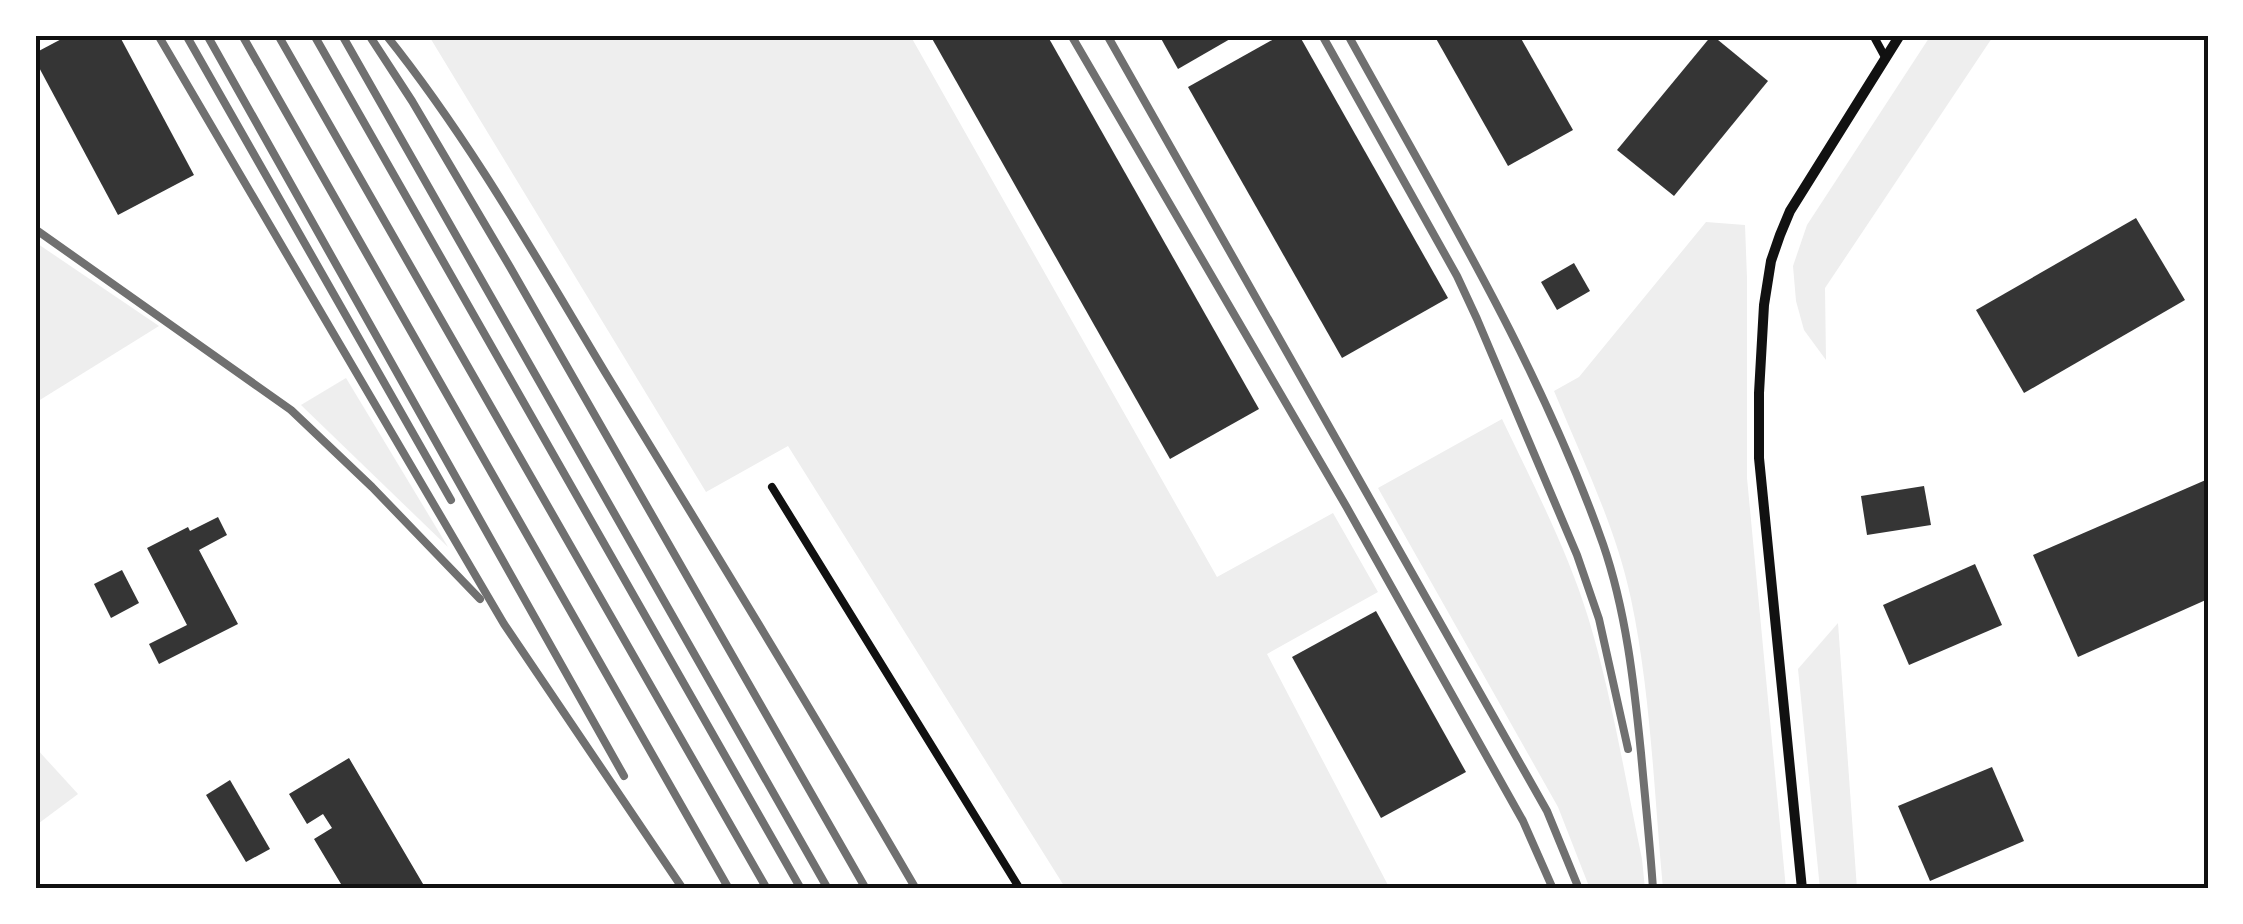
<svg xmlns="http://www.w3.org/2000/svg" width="2243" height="924" viewBox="0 0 2243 924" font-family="'Open Sans',sans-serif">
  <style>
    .green { fill: #eee }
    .building { fill: #353535 }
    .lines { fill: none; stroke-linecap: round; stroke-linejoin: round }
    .service { stroke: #111; stroke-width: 8 }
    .minor { stroke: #111; stroke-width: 10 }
    .rail { stroke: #707070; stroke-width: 8 }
    .neatline { fill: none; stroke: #111; stroke-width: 4 }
  </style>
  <rect width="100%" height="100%" fill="#fff"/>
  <g class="green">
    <polygon points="432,35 910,35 1217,577 1333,513 1378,592 1267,654 1390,889 1066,889 788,446 706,492 429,36"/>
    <polygon points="1931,35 1994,35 1825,288 1826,360 1804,330 1796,301 1793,266 1807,225"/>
    <path d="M 1706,222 L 1745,225 L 1747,278 L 1747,478 L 1786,889 L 1663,889 C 1654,793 1651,694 1631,599 C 1616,527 1582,459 1554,391 L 1579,377 Z"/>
    <polygon points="35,242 159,326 35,403"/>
    <polygon points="346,378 448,547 301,405"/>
    <path d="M 1502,419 C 1533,484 1567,549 1588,617 C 1612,696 1625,778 1642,859 L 1645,889 L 1590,889 L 1558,807 L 1378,488 Z"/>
    <polygon points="1838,623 1857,889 1820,889 1798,669"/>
    <polygon points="35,747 78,794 35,826"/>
  </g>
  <g class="building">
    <polygon points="69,35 119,35 194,175 118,215 35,60 35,53"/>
    <polygon points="930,35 1047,35 1259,409 1170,459"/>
    <polygon points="1159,35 1237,35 1178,69"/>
    <polygon points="1281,35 1299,35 1448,298 1342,358 1188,87"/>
    <polygon points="1434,35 1519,35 1573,130 1508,166"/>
    <polygon points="1712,35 1768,81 1674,196 1617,150"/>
    <polygon points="2136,218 2185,300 2024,393 1976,310"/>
    <polygon points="1574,263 1590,291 1557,310 1541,282"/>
    <polygon points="2208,479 2208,599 2078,657 2033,555"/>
    <polygon points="1924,486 1931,525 1867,535 1861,496"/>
    <polygon points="218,517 227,535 199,550 238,624 159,664 149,644 187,625 147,548 188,527 190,531"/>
    <polygon points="1975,564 2002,625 1909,665 1883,605"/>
    <polygon points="122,570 139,603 111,618 94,584"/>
    <polygon points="1376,611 1466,772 1381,818 1292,657"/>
    <polygon points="349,758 426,889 344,889 314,839 332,828 323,814 307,824 289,794"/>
    <polygon points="1992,767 2024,841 1930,881 1898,806"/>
    <polygon points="230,780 270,849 246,862 206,795"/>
  </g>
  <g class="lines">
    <g class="service">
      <polyline points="1873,35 1885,57"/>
      <polyline points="772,487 1020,889"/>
    </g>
    <polyline class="minor" points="1802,889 1759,458 1759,393 1764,305 1771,261 1780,235 1790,211 1900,35"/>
    <g class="rail">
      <polyline points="158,35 504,624 683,889"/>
      <polyline points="186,35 451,500"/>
      <polyline points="207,35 624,776"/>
      <polyline points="242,35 729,889"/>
      <polyline points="278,35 767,889"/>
      <polyline points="314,35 801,889"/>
      <polyline points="342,35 828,889"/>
      <polyline points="369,35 412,101 510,267 866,889"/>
      <path d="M 386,35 C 471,141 538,261 608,377 C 712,547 816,717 916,889"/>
      <polyline points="1071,35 1346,506 1523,821 1553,889"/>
      <polyline points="1107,35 1547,811 1579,889"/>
      <polyline points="1322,35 1457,276 1477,319 1577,555 1599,619 1628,749"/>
      <path d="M 1348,35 C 1439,200 1540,365 1603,544 C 1626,611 1634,683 1641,753 C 1645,798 1650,844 1653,889"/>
      <polyline points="35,229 291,410 372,487 480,599"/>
    </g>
  </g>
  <rect width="2243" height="924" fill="none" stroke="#ffffff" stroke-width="75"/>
  <rect x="38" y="38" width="2168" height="848" class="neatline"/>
</svg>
